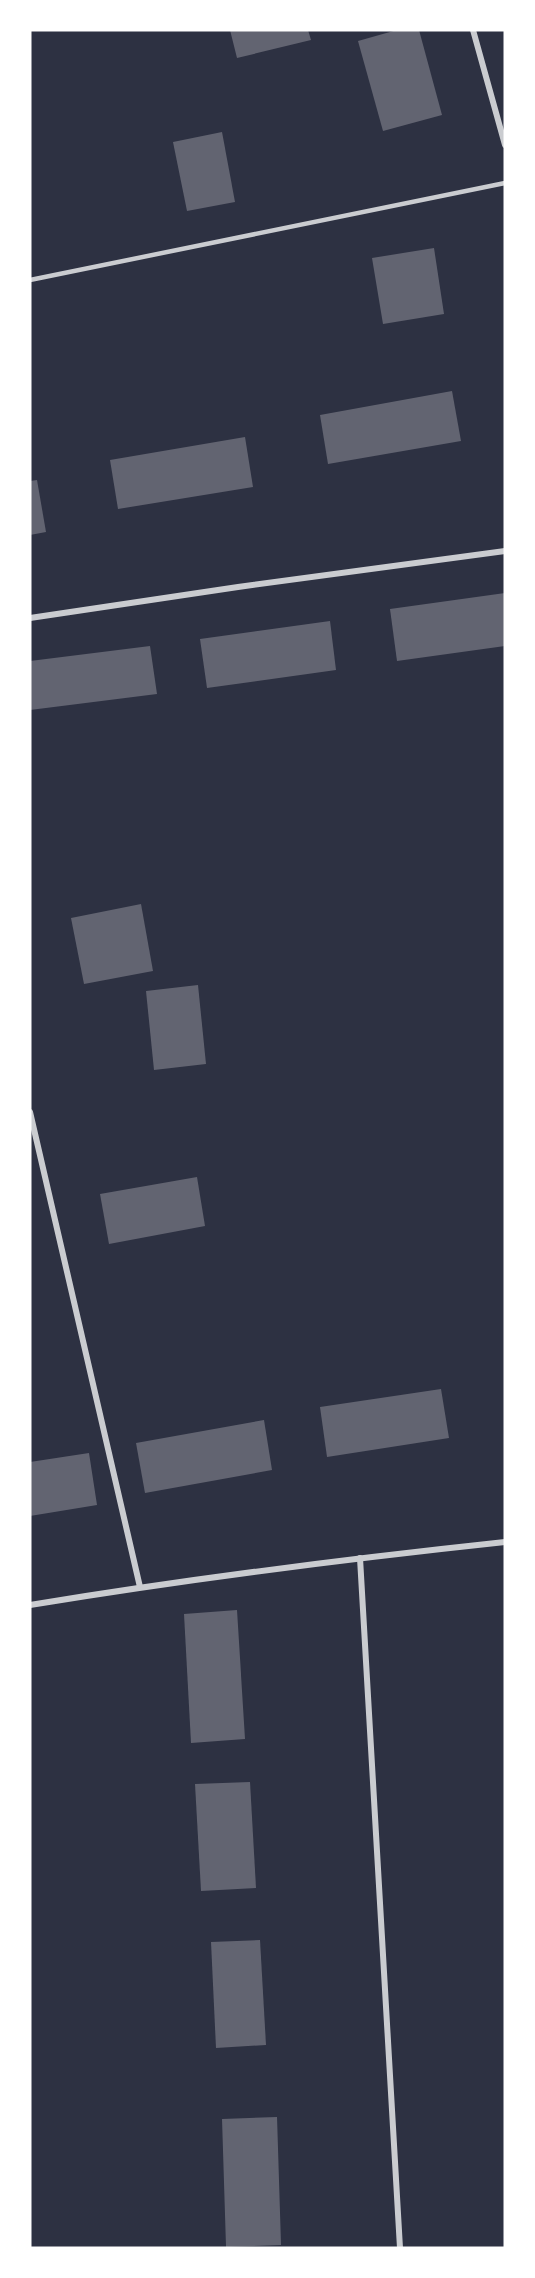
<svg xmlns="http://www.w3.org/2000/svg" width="535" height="2278" viewBox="0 0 535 2278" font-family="'Crimson Pro',serif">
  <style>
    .building { fill: #626471 }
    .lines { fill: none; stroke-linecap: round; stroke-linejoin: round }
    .service { stroke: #caccd0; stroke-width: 4.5 }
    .minor { stroke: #caccd0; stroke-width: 6 }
  </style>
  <rect width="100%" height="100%" fill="#2d3142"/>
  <g class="building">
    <polygon points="230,30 308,30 311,40 237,58"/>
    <polygon points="397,30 419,30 442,115 383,131 358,41"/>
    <polygon points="222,132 235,202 187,211 173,142"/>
    <polygon points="434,248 444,314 383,324 372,258"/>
    <polygon points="452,391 461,441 328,464 320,415"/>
    <polygon points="245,437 253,487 118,509 110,460"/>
    <polygon points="37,480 46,532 30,535 30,481"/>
    <polygon points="505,593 505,646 397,661 390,609"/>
    <polygon points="330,621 336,670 207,688 200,639"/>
    <polygon points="150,646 157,694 30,710 30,661"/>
    <polygon points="141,904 153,971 84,984 71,918"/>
    <polygon points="198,985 206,1064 154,1070 146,991"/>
    <polygon points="197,1177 205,1226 109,1244 100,1194"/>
    <polygon points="441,1389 449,1438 327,1457 320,1407"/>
    <polygon points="264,1420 272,1470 145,1493 136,1443"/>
    <polygon points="89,1453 97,1505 30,1516 30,1462"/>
    <polygon points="237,1610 245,1739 191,1743 184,1614"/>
    <polygon points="250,1782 256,1888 201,1891 195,1784"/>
    <polygon points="260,1940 266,2045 216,2048 211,1942"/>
    <polygon points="277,2117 281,2245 226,2247 222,2119"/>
  </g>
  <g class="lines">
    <polyline class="service" points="30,280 505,183"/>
    <g class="minor">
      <polyline points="473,30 505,145"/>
      <polyline points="30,618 238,587 505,551"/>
      <polyline points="30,1112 140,1587"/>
      <polyline points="360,1558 400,2248"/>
      <path d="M 30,1605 C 188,1579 346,1559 505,1542"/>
    </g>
  </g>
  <rect width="535" height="2278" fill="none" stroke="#ffffff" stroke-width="63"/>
</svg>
